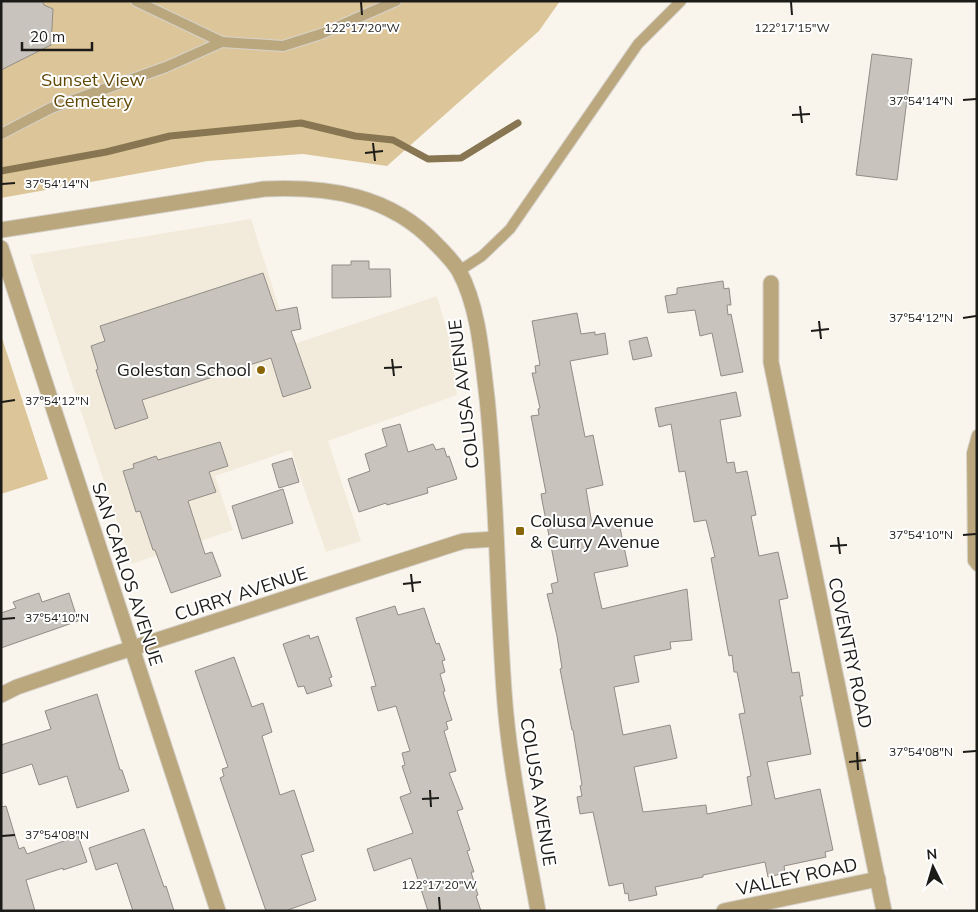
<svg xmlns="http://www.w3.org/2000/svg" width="978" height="912" viewBox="0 0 978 912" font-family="Mulish,sans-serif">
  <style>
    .built { fill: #f2ebdc }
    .green { fill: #dcc699 }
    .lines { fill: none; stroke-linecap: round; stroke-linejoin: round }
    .stream { stroke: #877651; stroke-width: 7 }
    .building { fill: #c8c4bd; stroke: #918d86 }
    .service-casing { stroke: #d6d2cb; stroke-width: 12 }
    .minor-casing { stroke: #d6d2cb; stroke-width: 17 }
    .tertiary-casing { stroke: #d6d2cb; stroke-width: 17 }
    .service { stroke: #bba77e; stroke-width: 10 }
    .minor { stroke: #bba77e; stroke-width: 15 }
    .tertiary { stroke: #bba77e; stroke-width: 15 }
    .ticks { fill: none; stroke: #1c1b18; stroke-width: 2 }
    .poi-dot { fill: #896603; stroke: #fff; stroke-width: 2 }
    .labels { text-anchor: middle; stroke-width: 4; stroke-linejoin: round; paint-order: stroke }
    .park-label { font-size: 18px; fill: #614804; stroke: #fff }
    .poi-label { font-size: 18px; fill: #1c1b18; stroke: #fff; text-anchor: end }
    .street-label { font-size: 18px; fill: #1c1b18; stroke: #fff }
    .ticks-label { font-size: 12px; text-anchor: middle; fill: #1c1b18; stroke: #fff; stroke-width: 4; stroke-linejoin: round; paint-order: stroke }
  </style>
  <rect width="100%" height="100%" fill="#f9f5ed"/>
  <polygon class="built" points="251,219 291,345 437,296 450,342 457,395 328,441 361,541 326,552 291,450 215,476 233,530 131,564 30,255"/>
  <g class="green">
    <polygon points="1,1 560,1 539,31 387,166 303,154 208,161 1,198"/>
    <polygon points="1,335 48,479 1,494"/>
  </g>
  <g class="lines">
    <polyline class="stream" points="1,171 106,152 170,136 301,123 355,136 393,140 428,159 461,158 518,123"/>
  </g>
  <g class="building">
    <polygon points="1,1 42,1 44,5 53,9 51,45 1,70"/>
    <polygon points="872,54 912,59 897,180 856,175"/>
    <polygon points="351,261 369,261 369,269 390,269 391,297 332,298 332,265 351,265"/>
    <polygon points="263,273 276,311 297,307 301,329 291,331 311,388 283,397 271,358 142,400 148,418 115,429 96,370 98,369 91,346 105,341 100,326"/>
    <polygon points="723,281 724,289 729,288 731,305 727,305 728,315 731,314 743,372 721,376 712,333 700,336 695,310 668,313 665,296 677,294 677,288"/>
    <polygon points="577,313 581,334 595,332 595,335 605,333 608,354 570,361 585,437 593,435 603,485 586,489 592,524 618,518 628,566 594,573 602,609 687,589 692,640 670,642 671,649 634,656 639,682 614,687 623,735 670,725 677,758 634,767 643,812 706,805 707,814 752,805 747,777 751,776 739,714 745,713 737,672 734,672 732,655 729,656 711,558 715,557 706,520 694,522 685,471 679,472 671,424 659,427 655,408 736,392 741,416 720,420 727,463 734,462 736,473 747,471 756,515 751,516 759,556 778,552 788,598 779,600 792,673 799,672 803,696 800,696 811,754 767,762 775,799 820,789 833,850 825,852 826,857 784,866 785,873 768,877 765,862 703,875 703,877 655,887 657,895 629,901 628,893 625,894 623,883 609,886 593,812 580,814 577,797 582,796 580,786 582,785 573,730 572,730 560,669 562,668 557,636 547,594 553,593 551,584 558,582 542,500 541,494 546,493 531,416 539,415 538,409 540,408 532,373 536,373 535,366 540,365 532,321"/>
    <polygon points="647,337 652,356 633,360 629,341"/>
    <polygon points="400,424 408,452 433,444 436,450 444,448 447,457 449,456 457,479 427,488 428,493 387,505 386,503 359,512 348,479 370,471 365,454 387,446 382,429"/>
    <polygon points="220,442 228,466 209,472 216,492 188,501 205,554 212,552 221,576 171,593 155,550 153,550 140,511 136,512 123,471 134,468 133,464 156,456 158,460"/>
    <polygon points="292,458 299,482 279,488 272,464"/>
    <polygon points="283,489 293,523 242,539 232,506"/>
    <polygon points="39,593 42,602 69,593 78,621 1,648 1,613 16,608 13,602"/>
    <polygon points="395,606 398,615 424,608 436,644 439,643 445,660 442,661 445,672 440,674 445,691 443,692 452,720 446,722 448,729 444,731 456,771 449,773 463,809 457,811 470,850 467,851 474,872 471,872 478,895 476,896 481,911 428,911 411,858 374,871 367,849 413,833 400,797 411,793 402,766 405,765 402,753 410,751 396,706 378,711 371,687 376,686 356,618"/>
    <polygon points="309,635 310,639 318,636 332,677 329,678 332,686 307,694 304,686 298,687 283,644"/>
    <polygon points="234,657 252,707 263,703 272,732 262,736 280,795 294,790 314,851 301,855 316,900 285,911 266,911 220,778 224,776 222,769 228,767 195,671"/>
    <polygon points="97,694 120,770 122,770 129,791 77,808 67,776 39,785 32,764 1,774 1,745 51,729 45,711"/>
    <polygon points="6,806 19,849 24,847 27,854 78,836 87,862 63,870 63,868 26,880 35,911 1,911 1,807"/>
    <polygon points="144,829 164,887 166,886 174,911 133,911 117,863 96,870 89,848"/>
  </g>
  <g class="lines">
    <g class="service-casing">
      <g id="service">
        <polyline points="136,1 222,42 283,46 321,34 396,1"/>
        <polyline points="1,134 51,108 166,67 222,42"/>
        <polyline points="459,271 482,256 510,229 638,44 681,1"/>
        <polyline points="977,435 972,453 973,561 977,566"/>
      </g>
    </g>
    <g class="minor-casing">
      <g id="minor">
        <polyline points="1,248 218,911"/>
        <polyline points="771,283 771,362 884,911"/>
        <polyline points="1,695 17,687 108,656 457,543 464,541 495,539"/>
        <polyline points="724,911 878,879"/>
      </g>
    </g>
    <g class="tertiary-casing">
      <path id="tertiary" d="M 1,230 L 264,189 C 328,186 390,195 436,244 C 444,252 453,261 459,271 C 479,307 482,358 487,398 C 497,495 497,593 504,691 C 509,765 525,838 538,911"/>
    </g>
    <use href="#service" class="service"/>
    <use href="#minor" class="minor"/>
    <use href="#tertiary" class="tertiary"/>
  </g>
  <path class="ticks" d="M 361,2 L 362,15M 791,2 L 792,15M 963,100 L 976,99M 800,106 L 802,123M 792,115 L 810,114M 373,143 L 375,161M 365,153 L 383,151M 2,184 L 15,183M 963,318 L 976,316M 819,321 L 821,339M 811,331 L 829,329M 392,359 L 394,376M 384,368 L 402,367M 2,402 L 15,400M 963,535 L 976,534M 838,537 L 840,554M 830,546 L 847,545M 411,574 L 413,592M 403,584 L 421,582M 2,619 L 15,618M 857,752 L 858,770M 963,752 L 976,751M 849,762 L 866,760M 430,790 L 431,807M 422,799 L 439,798M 2,836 L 15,835M 439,897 L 440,910"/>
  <g class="poi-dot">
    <circle cx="261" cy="370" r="5"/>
    <rect x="515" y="526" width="10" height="10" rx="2.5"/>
  </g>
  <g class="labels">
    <g class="park-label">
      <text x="93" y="86">Sunset View<tspan x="93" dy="21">Cemetery</tspan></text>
    </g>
    <g class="poi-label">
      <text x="251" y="376">Golestan School</text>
      <text x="530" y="527" text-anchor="start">Colusa Avenue<tspan x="530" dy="21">&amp; Curry Avenue</tspan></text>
    </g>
    <g class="street-label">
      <text transform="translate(464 394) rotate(-97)" y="6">COLUSA AVENUE</text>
      <text transform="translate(127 574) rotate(72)" y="6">SAN CARLOS AVENUE</text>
      <text transform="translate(241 594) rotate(-18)" y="6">CURRY AVENUE</text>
      <text transform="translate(850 653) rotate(78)" y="6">COVENTRY ROAD</text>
      <text transform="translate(538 792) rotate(81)" y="6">COLUSA AVENUE</text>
      <text transform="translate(797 877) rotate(-12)" y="6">VALLEY ROAD</text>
    </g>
  </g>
  <g class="ticks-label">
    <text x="362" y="32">122°17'20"W</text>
    <text x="792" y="32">122°17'15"W</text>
    <text x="921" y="105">37°54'14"N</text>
    <text x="57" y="188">37°54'14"N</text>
    <text x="921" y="322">37°54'12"N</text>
    <text x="57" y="405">37°54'12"N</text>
    <text x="921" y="539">37°54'10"N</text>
    <text x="57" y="622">37°54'10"N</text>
    <text x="921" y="756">37°54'08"N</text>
    <text x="57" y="839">37°54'08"N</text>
    <text x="439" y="889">122°17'20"W</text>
  </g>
  <rect width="978" height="912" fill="none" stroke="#1c1b18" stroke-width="5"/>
  <g transform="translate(933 867) rotate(355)" stroke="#ffffff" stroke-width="4" paint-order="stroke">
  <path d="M0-4L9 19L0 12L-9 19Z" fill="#1c1b18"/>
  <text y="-8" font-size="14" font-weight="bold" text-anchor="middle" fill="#1c1b18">N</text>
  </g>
  <path d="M22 42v8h70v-8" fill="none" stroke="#1c1b18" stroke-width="2.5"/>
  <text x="30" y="42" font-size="15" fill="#1c1b18" stroke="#ffffff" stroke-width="4" paint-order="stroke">20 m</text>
</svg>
